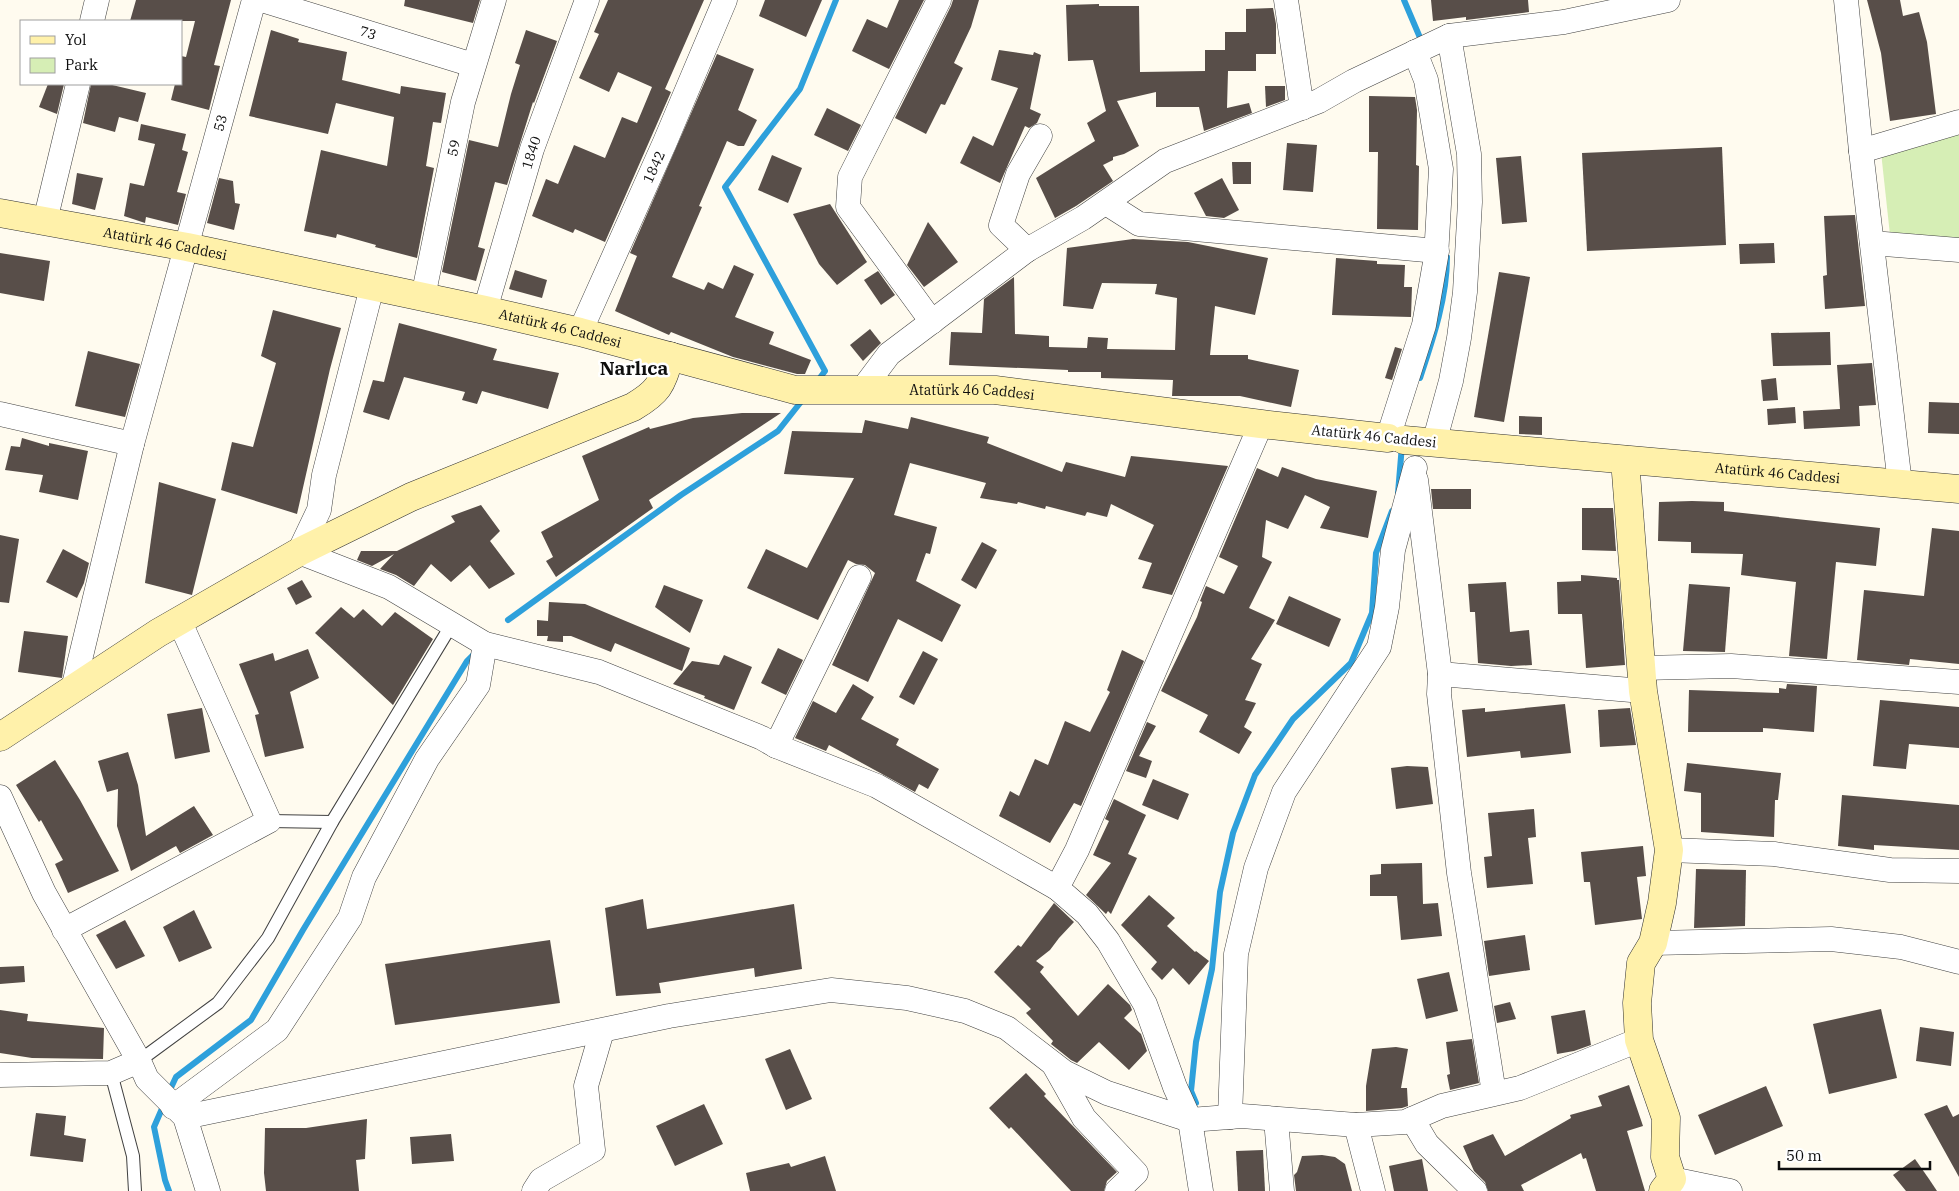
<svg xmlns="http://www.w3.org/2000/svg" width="1959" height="1191" viewBox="0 0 1959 1191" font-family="'IBM Plex Serif',serif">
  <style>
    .green { fill: #d6eeb5 }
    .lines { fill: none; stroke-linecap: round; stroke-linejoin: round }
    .stream { stroke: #2ea0db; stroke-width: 6 }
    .building { fill: #584e49 }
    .lane-casing { stroke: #414141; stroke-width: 14 }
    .street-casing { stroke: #414141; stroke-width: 25 }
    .secondary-casing { stroke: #303030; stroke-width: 29 }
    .lane { stroke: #fff; stroke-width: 12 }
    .street { stroke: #fff; stroke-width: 24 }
    .secondary { stroke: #fff1aa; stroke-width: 28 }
    .labels { text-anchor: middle; stroke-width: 5; stroke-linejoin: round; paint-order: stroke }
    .street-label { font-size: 14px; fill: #0e0e0e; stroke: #fff }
    .district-label { font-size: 19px; font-weight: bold; fill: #0e0e0e; stroke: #fff }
  </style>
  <rect width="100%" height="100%" fill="#fffbef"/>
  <polygon class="green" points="1959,131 1959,241 1890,235 1881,152"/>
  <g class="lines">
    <g class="stream">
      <polyline points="1404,0 1421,40"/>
      <path d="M 1420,378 C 1433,339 1447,298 1447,257"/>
      <polyline points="816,383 825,371 725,187 800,89 836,0"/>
      <polyline points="1398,493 1402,445"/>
      <polyline points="508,620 681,495 778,431 804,398"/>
      <polyline points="168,1094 176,1077 251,1020 303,930 467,661 476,652"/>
      <polyline points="1196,1103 1191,1091 1196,1042 1212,969 1220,892 1233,833 1255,775 1293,719 1351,663 1372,613 1376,553 1392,511"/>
      <polyline points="164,1104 154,1127 165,1180 169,1191"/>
    </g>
  </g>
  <g class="building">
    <polygon points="136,0 231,0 214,65 220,66 209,110 171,100 175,84 181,84 181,56 186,57 195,21 130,21"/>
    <polygon points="405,0 480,0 473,23 404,6"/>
    <polygon points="608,0 704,0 665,89 671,92 605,242 575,229 573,233 532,216 546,179 558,184 574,145 605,158 622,117 637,123 652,87 618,72 609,92 579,78 599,34 594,32"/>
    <polygon points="765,0 822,0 806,37 759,16"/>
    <polygon points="899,0 924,0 889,69 852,51 867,19 887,28"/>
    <polygon points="953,0 979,0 971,27 954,63 963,68 945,105 941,104 926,134 895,118 951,6"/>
    <polygon points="1431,0 1528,0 1529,12 1466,20 1466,17 1433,21"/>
    <polygon points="1867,0 1900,0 1903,16 1919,12 1927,42 1936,114 1890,121 1881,53"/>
    <polygon points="1099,4 1099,6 1139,6 1140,72 1205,71 1205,50 1225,50 1225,32 1246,32 1246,9 1273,8 1276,24 1276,54 1256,54 1256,71 1228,71 1227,108 1249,103 1252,113 1204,131 1199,107 1156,107 1156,92 1117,101 1139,146 1124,154 1113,157 1113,160 1103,165 1113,181 1076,206 1055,218 1036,178 1095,141 1087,123 1106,111 1093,60 1068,61 1066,5"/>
    <polygon points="271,30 299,39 298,42 347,52 342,80 400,94 401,86 446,93 441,123 433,122 426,166 434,168 417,258 375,247 376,245 337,234 336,238 304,231 321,150 387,166 394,117 336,103 328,134 249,116"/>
    <polygon points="526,30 557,41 534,103 533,102 507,185 495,182 478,247 485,249 476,281 442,272 469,140 498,147 511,94 520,65 515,63"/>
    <polygon points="999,50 1033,55 1034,52 1041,55 1030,109 1041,114 1037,123 1029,128 1025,126 1000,183 960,163 973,136 993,146 1018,88 991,80"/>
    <polygon points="717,54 754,69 738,110 757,120 744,146 738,146 727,141 699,206 702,207 672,277 704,290 708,282 723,289 734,265 754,274 735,317 774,332 769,344 811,360 805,374 797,374 733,357 671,332 669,335 615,311 637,256 630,253"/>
    <polygon points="48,84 64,84 57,114 39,107"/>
    <polygon points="91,84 108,84 146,93 138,122 119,117 115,132 83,123"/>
    <polygon points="1265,86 1285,86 1285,100 1266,107"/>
    <polygon points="1369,96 1415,97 1417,110 1416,165 1419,166 1418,230 1377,229 1378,152 1369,152"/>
    <polygon points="827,108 861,125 848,151 814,135"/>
    <polygon points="141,124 186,134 182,150 188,152 177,192 186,194 178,225 146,217 145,223 124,216 130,183 144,186 155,144 138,140"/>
    <polygon points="1287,143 1317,145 1313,192 1283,190"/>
    <polygon points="1722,147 1726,245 1587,251 1582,153"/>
    <polygon points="772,155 802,168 788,203 758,190"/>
    <polygon points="1521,156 1527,222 1502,224 1496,158"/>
    <polygon points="1232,162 1251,162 1251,184 1233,184"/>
    <polygon points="77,173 103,178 95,210 72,204"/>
    <polygon points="219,178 233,181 235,203 240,204 234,230 207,223"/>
    <polygon points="1222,178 1239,210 1224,218 1206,216 1194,193"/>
    <polygon points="830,204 867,262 837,285 819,264 793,214"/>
    <polygon points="1855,215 1865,306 1825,309 1823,276 1827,275 1824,216"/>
    <polygon points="928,222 958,262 924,287 907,265"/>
    <polygon points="1133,239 1188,242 1268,258 1255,315 1215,306 1210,355 1248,355 1248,359 1299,370 1291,407 1240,396 1172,396 1173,380 1101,378 1101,372 1068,372 1068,370 949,365 951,332 982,333 984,299 1014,277 1015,334 1049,336 1049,347 1087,348 1088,337 1108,338 1107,349 1175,350 1177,298 1155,294 1157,284 1102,283 1093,309 1063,306 1067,248"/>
    <polygon points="1774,243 1775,263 1740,264 1739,244"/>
    <polygon points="0,253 50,261 44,301 0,293"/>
    <polygon points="1336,258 1377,261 1377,264 1405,265 1404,287 1412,287 1411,317 1332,315"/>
    <polygon points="515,270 547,280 542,298 509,289"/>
    <polygon points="878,271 895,295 881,305 864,280"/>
    <polygon points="1499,272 1530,277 1504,422 1474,417"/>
    <polygon points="273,310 341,328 330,369 297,514 221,490 232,442 253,447 276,363 261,356"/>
    <polygon points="399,323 497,349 493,360 559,373 548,409 482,391 477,404 462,400 465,392 404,377 389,420 363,412 373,380 384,382"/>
    <polygon points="870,329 881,343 863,361 850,345"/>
    <polygon points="1830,332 1831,365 1773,366 1771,333"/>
    <polygon points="1395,347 1402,349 1392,380 1385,378"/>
    <polygon points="88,351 140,364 125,417 75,406"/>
    <polygon points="1872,363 1876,405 1859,406 1860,426 1804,429 1803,411 1840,409 1837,365"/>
    <polygon points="1776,378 1778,400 1763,401 1761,380"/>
    <polygon points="1929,402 1959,403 1959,434 1928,433"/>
    <polygon points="1795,407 1796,423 1768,425 1767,409"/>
    <polygon points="742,413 781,413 649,500 653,508 556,577 546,561 553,557 541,532 599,500 582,456 649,427 650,429 693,418"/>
    <polygon points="1519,416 1542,417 1542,435 1519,434"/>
    <polygon points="911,417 989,437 987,443 1062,472 1066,462 1125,477 1131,456 1228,466 1172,595 1142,588 1152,563 1138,559 1154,525 1111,504 1107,517 1087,512 1085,516 1046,506 1045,509 1018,502 1017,504 980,498 986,483 910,463 894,515 937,527 930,554 926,553 916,581 961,605 942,642 898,619 868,682 832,665 875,573 865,565 856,564 848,560 818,620 747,588 766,549 807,568 854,478 784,474 792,431 862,433 865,420 908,429"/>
    <polygon points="22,438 49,446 49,443 88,451 78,500 39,492 43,475 5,470 11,446 20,447"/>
    <polygon points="1282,467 1316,479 1377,491 1368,538 1320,528 1330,507 1305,495 1288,529 1266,520 1262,557 1272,562 1249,608 1275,620 1251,659 1262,664 1245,700 1256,703 1244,727 1252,732 1239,754 1199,732 1208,715 1161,691 1197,617 1202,602 1200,601 1206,586 1224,594 1238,566 1219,557 1257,468 1278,477"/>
    <polygon points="159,482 216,499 192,595 145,583"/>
    <polygon points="1431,489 1471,489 1471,509 1433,509"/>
    <polygon points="1692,501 1724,502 1724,511 1880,528 1876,566 1836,562 1827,659 1789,656 1796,582 1741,575 1743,554 1691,553 1691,542 1658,541 1659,502"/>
    <polygon points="481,505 500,531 490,541 515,574 489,589 470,565 451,582 431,564 414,586 396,575 380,569 394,554 372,566 357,560 361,551 397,551 455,522 451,516"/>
    <polygon points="1582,508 1613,508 1616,551 1582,550"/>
    <polygon points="1932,528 1959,531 1959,664 1910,659 1909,665 1857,660 1864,590 1924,596"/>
    <polygon points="0,535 19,539 9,603 0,602"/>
    <polygon points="982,542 997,550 976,589 961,580"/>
    <polygon points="63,549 89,563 84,583 77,598 46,582"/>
    <polygon points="1581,575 1617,578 1617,580 1619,580 1625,665 1586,668 1582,614 1558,614 1557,582 1581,581"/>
    <polygon points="302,580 312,597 296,605 287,588"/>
    <polygon points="1506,582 1510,632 1529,630 1532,665 1511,666 1478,663 1475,612 1470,612 1468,584"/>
    <polygon points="1689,584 1730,587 1725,652 1683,651"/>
    <polygon points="664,585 703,600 690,633 655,607"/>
    <polygon points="1289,596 1341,619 1329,647 1276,624"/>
    <polygon points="549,602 585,604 690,648 682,671 615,643 611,652 571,636 563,636 563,642 547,641 548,636 537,636 537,620 548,621"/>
    <polygon points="341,607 354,618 363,609 382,626 395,612 433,639 393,705 315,633"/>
    <polygon points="24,631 68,636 62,678 18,672"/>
    <polygon points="778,648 803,660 786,695 761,683"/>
    <polygon points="308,649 319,678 290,692 304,748 265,757 255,715 259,714 239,664 273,653 275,661"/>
    <polygon points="1122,650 1144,661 1081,806 1074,803 1050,843 999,816 1010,791 1019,796 1035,759 1048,765 1065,721 1090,732 1110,692 1107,690"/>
    <polygon points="923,651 938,659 914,705 899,697"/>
    <polygon points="724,655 752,667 734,710 704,698 705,696 673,684 692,661 719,665"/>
    <polygon points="853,684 874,697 861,719 899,739 896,745 939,769 928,789 919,784 915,792 829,745 826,751 795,738 813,701 836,713"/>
    <polygon points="1787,684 1817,686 1814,732 1763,728 1763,732 1688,732 1689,690 1779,693 1779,688 1786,689"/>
    <polygon points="1880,700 1959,707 1959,748 1909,744 1906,769 1873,766"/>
    <polygon points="1565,704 1571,753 1521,758 1520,751 1467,757 1462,710 1485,708 1485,712"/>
    <polygon points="202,708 210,752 175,759 167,714"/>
    <polygon points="1630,708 1636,745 1600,747 1598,710"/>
    <polygon points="1147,722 1156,726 1139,756 1152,761 1146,778 1126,771"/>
    <polygon points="128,752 138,785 146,836 194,806 213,835 180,853 176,846 131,871 117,826 118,789 107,792 98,761"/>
    <polygon points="55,760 80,800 119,871 68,893 55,864 63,860 41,820 39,822 16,785"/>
    <polygon points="1687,763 1781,773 1778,800 1775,800 1774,837 1701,832 1701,793 1684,791"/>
    <polygon points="1407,766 1428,767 1433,804 1396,809 1391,768"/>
    <polygon points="1153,779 1189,794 1178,820 1142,805"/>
    <polygon points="1842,795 1959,805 1959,850 1874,845 1874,850 1838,846"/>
    <polygon points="1114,799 1146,815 1128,854 1137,858 1111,914 1108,911 1106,914 1086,895 1111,863 1093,855 1109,821 1105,819"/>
    <polygon points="1534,809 1536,837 1528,838 1533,884 1487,888 1484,857 1492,856 1488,813"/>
    <polygon points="1643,846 1646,876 1637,877 1642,919 1595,925 1590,882 1584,882 1581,852"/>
    <polygon points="1422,863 1423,904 1438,903 1442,936 1401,940 1397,896 1370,896 1370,875 1381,874 1381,864"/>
    <polygon points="1696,869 1746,870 1745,926 1694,928"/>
    <polygon points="1149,895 1175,918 1167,926 1195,952 1196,951 1209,961 1189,985 1173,968 1162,980 1151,969 1157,962 1121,925"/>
    <polygon points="643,899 647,929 794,904 802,969 755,977 754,968 659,983 661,993 616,996 605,908"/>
    <polygon points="1054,903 1074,922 1059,938 1050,950 1036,961 1044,967 1040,972 1078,1016 1108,984 1130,1005 1132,1010 1124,1018 1141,1034 1147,1051 1129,1070 1099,1042 1077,1063 1071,1060 1051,1044 1053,1041 1026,1013 1031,1009 994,972 1018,945 1021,947"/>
    <polygon points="194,910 212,948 179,962 163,927"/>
    <polygon points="125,920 145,956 116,969 96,935"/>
    <polygon points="1525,935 1530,970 1489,976 1484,941"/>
    <polygon points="550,940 560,1003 395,1025 385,964"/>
    <polygon points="24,966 25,982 0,984 0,967"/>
    <polygon points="1449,972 1458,1011 1426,1019 1417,979"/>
    <polygon points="1510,1002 1516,1019 1497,1023 1494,1006"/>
    <polygon points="1881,1009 1897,1078 1829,1094 1813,1024"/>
    <polygon points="0,1010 28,1014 27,1021 104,1028 103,1059 32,1058 0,1053"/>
    <polygon points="1585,1010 1591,1045 1574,1051 1557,1054 1551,1016"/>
    <polygon points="1920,1027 1954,1032 1951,1066 1916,1061"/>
    <polygon points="1472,1039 1479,1083 1450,1090 1447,1075 1450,1074 1446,1042"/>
    <polygon points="1396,1047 1408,1049 1401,1088 1407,1088 1408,1106 1402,1108 1366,1111 1366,1086 1372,1049"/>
    <polygon points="790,1049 812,1099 786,1110 765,1059"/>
    <polygon points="1026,1073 1046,1094 1044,1096 1117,1172 1107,1181 1104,1191 1071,1191 1011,1127 1009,1129 989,1108"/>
    <polygon points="1629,1085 1643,1126 1627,1131 1645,1191 1596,1191 1586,1158 1583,1159 1581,1153 1521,1185 1524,1191 1488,1191 1485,1182 1474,1171 1463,1146 1493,1134 1505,1156 1571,1118 1570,1115 1602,1106 1598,1096"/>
    <polygon points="1766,1086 1783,1126 1715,1155 1698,1115"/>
    <polygon points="704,1104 723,1144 675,1166 656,1126"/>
    <polygon points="1947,1105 1953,1117 1959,1114 1959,1177 1924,1114"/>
    <polygon points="36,1113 66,1116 64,1135 86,1139 83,1162 30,1156"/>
    <polygon points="367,1119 365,1159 356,1160 359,1191 266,1191 264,1173 265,1128 306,1128"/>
    <polygon points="451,1134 454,1161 412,1164 410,1137"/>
    <polygon points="1263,1150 1265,1191 1238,1191 1236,1151"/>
    <polygon points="1322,1155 1335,1157 1345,1164 1352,1191 1296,1191 1294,1175 1297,1172 1302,1156"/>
    <polygon points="825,1156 836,1191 750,1191 746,1173 789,1163 791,1167"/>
    <polygon points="1422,1159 1428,1191 1394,1191 1389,1166"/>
    <polygon points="1915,1159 1929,1179 1937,1191 1906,1191 1893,1175"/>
  </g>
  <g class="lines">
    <g class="lane-casing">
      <g id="lane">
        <polyline points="269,821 332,822"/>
        <polyline points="139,1061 218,1003 268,938 332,822 452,624"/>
        <polyline points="111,1073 133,1156 135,1191"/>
      </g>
    </g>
    <g class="street-casing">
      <g id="street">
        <path id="s1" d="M 262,0 L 473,65"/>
        <polyline points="1286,0 1302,108"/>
        <polyline points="1846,0 1861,151 1900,484"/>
        <polyline points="92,21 97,0"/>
        <polyline points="1861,151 1959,122"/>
        <polyline points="1106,203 1139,224 1437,251"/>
        <polyline points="45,221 78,84"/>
        <polyline points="1872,243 1959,250"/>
        <polyline points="1027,250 1001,225 1018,174 1040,136"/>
        <polyline points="372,287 324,475 319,510 299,552 389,587 485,644 599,672 762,738 776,746 877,786 1057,888 1077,850 1261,424"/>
        <path id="s2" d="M 423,297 L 463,102 L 494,0"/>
        <path id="s3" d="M 485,310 L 532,149 L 587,0"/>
        <polyline points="932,322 848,207 850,177 939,0"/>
        <path id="s4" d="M 580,332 L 665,142 L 725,0"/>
        <polyline points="862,390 889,354 1027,250 1083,218 1165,161 1319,101 1354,81 1449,36 1564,22 1668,0"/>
        <polyline points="0,414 132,444"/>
        <polyline points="1404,440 1388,438 1424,325 1436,257 1441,169 1426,80 1415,52"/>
        <polyline points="1434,443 1451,381 1459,338 1465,292 1470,202 1469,154 1449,36"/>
        <polyline points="1416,480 1440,674 1439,694 1459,873 1494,1093"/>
        <polyline points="1641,668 1731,666 1959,682"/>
        <polyline points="1440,674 1643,691"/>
        <path id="s5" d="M 73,689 L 132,444 L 254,0"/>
        <polyline points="776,746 859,577"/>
        <polyline points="0,797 44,893 139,1061 147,1079 185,1117 208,1191"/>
        <polyline points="1669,850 1774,854 1890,870 1959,871"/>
        <polyline points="1057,888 1087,914 1108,941 1145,1004 1175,1087 1190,1120 1201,1191"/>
        <polyline points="64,930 269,821 179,620"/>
        <polyline points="1653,943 1831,939 1901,947 1959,962"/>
        <polyline points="1054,1065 1084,1118 1136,1173 1117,1191"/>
        <polyline points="0,1075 111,1073 139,1061"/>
        <polyline points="173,1107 277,1030 350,918 364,877 427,759 478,685 485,644"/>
        <polyline points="185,1117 669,1016 831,990 907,998 965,1011 1007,1028 1064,1072 1107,1093 1190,1120 1242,1116 1356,1125 1405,1122 1442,1106 1520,1088 1639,1040"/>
        <polyline points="1230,1117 1236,954 1256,868 1284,792 1379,647 1387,607 1393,550 1415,468"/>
        <polyline points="1276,1119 1282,1191"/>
        <polyline points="1412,1119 1427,1144 1475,1191"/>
        <polyline points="1356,1125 1373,1191"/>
        <polyline points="1672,1179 1730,1191"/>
        <polyline points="534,1191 541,1180 593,1150 586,1086 602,1031"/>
      </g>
    </g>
    <g class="secondary-casing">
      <g id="secondary">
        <path id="s6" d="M 0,213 L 187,247 L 485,310 L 580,332 L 795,390 L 995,390 L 1261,424 L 1388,438"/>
        <path id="s7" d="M 1404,440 L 1959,489"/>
        <polyline points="1625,460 1643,691 1669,850 1662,903 1653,943 1641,963 1637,1003 1639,1040 1666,1118 1665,1157 1672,1179 1663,1191"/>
        <path d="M 0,737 L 158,633 L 299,552 L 411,497 L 633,407 C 660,391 661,385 670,356"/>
      </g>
    </g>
    <use href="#lane" class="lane"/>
    <use href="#street" class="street"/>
    <use href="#secondary" class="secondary"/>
  </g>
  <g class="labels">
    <g class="street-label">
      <text dy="5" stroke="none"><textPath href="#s1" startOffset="111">73</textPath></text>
      <text dy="5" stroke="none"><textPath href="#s5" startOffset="585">53</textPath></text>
      <text dy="5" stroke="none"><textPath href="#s2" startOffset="152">59</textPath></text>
      <text dy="5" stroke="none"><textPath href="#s3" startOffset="164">1840</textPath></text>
      <text dy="5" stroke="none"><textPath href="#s4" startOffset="181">1842</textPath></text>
      <text dy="5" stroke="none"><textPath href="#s6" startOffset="168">Atatürk 46 Caddesi</textPath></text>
      <text dy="5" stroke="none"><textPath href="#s6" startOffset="572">Atatürk 46 Caddesi</textPath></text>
      <text dy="5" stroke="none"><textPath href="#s6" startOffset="992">Atatürk 46 Caddesi</textPath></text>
      <text transform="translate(1374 436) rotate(6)" y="5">Atatürk 46 Caddesi</text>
      <text dy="5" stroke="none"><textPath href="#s7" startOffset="375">Atatürk 46 Caddesi</textPath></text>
    </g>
    <g class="district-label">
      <text x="634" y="375">Narlıca</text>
    </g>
  </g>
  <rect x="20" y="20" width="162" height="65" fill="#ffffff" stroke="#9f9f9f"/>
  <rect x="30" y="36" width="25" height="8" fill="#fff1aa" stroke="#9f9f9f"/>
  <text x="65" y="45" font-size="15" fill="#0e0e0e">Yol</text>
  <rect x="30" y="58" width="25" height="15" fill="#d6eeb5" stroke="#9f9f9f"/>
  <text x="65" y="70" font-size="15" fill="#0e0e0e">Park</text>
  <path d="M1779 1161v8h151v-8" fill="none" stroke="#0e0e0e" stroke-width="2.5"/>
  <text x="1786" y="1161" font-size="15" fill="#0e0e0e" stroke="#ffffff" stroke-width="4" paint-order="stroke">50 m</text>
</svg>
